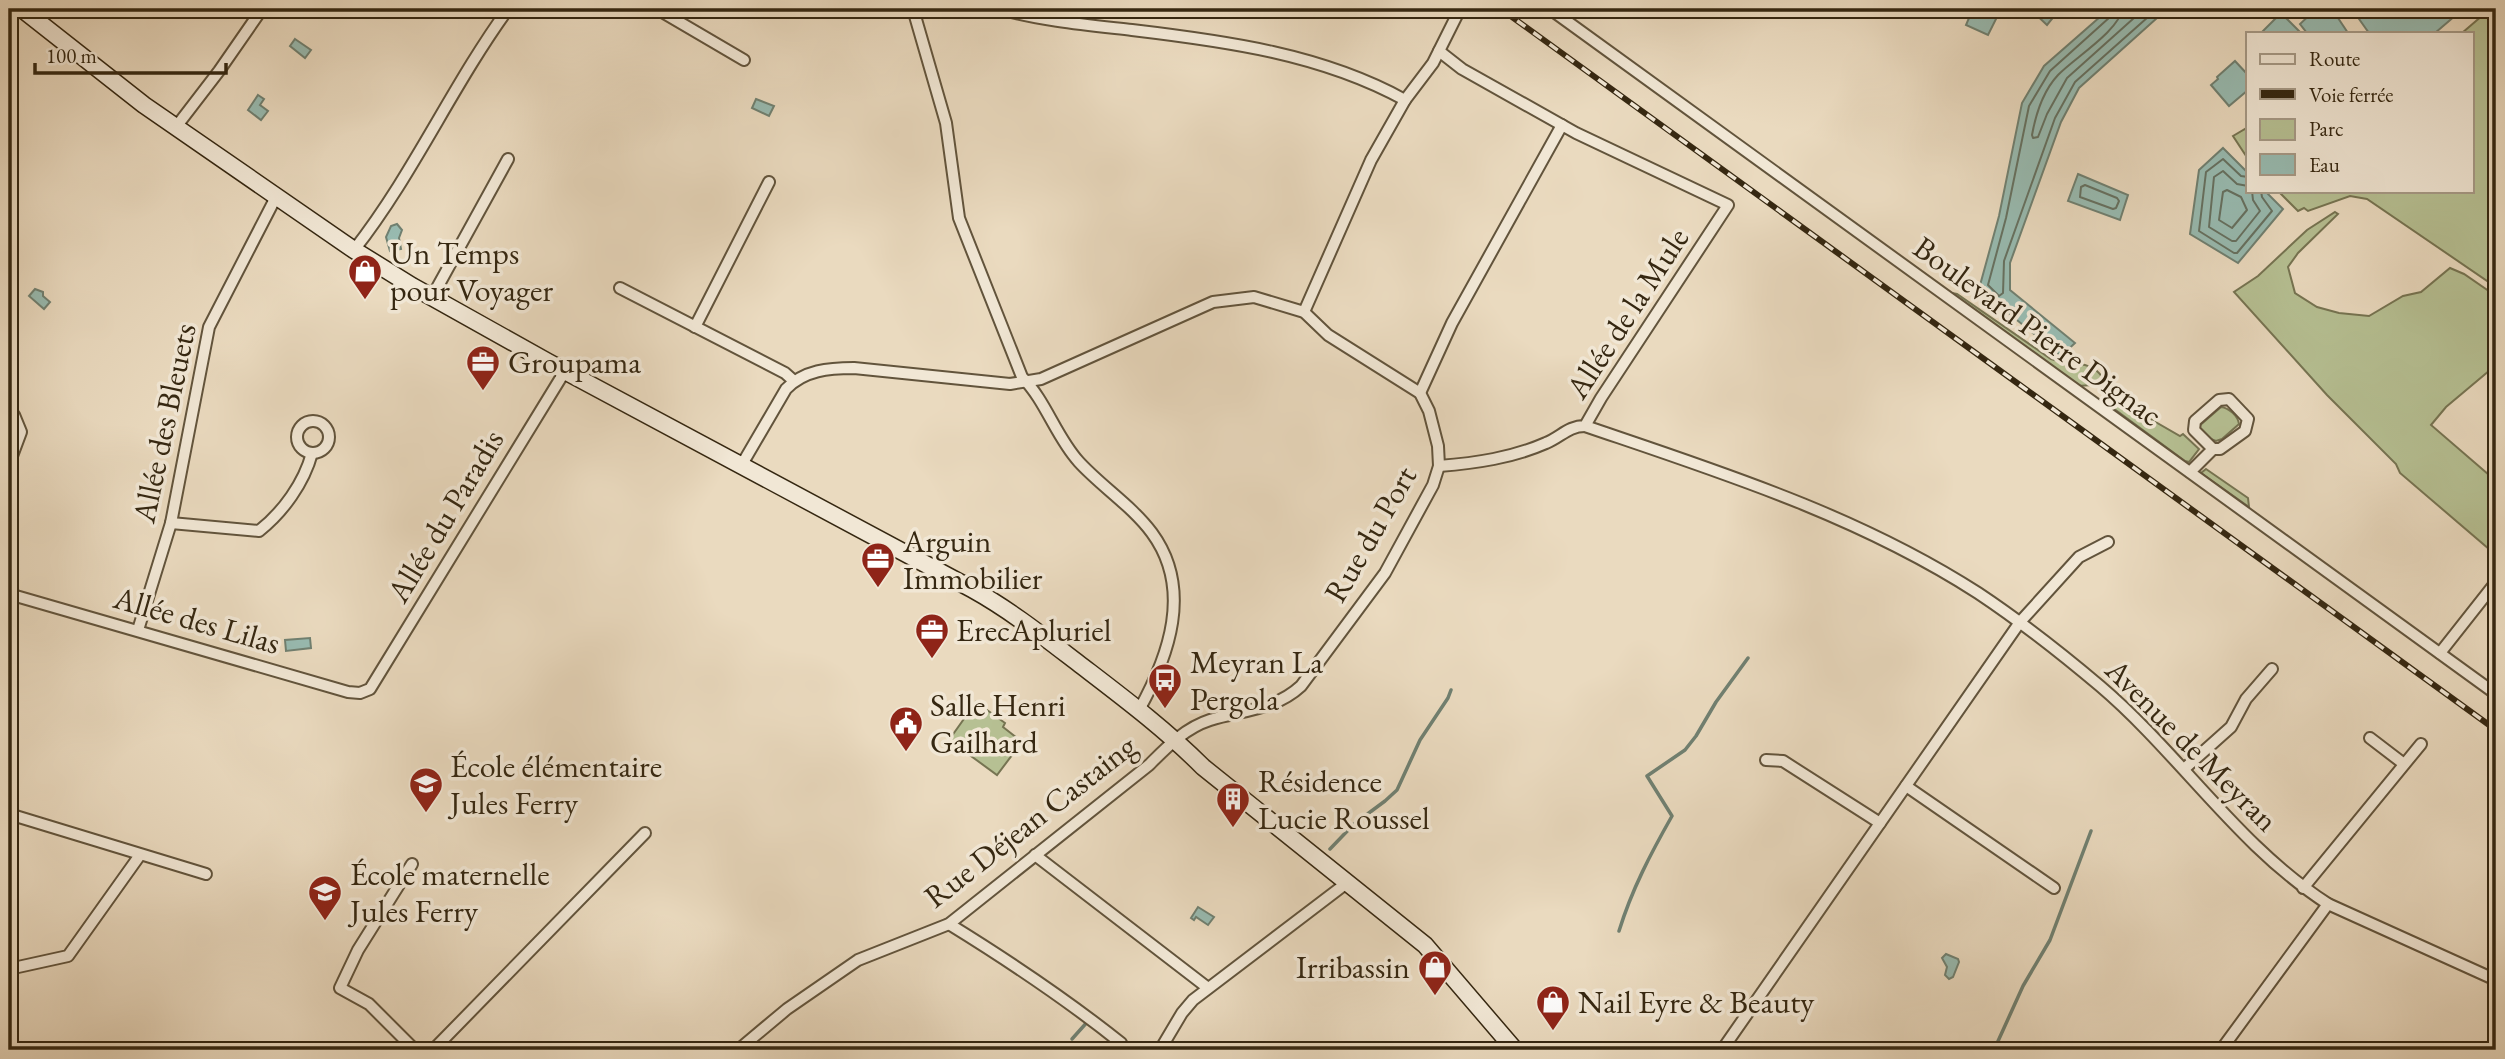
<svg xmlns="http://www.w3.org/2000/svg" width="2505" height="1059" viewBox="0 0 2505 1059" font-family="'EB Garamond',serif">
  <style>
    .green { fill: #b6c093; stroke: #767452; stroke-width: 2 }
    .water { fill: #98bbb1; stroke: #708071; stroke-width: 2 }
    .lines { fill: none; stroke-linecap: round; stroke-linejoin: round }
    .shore { stroke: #667161; stroke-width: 2 }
    .stream { stroke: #708071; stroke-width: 3.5 }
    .minor-casing { stroke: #62543c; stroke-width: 14 }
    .secondary-casing { stroke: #352711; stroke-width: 19 }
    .minor { stroke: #f1e7d5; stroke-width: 10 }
    .secondary { stroke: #f1e7d5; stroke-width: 16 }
    .rail-casing { stroke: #352711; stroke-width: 6 }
    .rail { stroke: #f1e7d5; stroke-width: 3.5; stroke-dasharray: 10; stroke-linecap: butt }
    .labels { text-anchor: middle; stroke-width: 7; stroke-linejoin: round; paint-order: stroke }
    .poi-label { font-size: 32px; fill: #352711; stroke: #f1e7d5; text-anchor: start }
    .street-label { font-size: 32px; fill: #352711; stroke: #f1e7d5 }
  </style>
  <rect width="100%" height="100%" fill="#eadabf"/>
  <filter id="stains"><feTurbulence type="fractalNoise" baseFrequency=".00286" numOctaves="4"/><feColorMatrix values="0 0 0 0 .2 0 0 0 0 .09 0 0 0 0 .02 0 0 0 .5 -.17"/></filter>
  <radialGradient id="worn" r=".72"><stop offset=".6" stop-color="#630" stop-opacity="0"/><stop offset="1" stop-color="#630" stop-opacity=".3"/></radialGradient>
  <g class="green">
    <polygon points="2490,9 2496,9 2496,287 2367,199 2350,196 2308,211 2304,208 2298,211 2278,191 2472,191 2472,33 2462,33"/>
    <polygon points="2245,129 2248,131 2248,159 2233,136"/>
    <polygon points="2335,212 2338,214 2298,253 2288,267 2295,293 2317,307 2339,313 2369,316 2403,296 2421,292 2450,268 2464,274 2496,296 2496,365 2446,407 2431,425 2496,481 2496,555 2400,473 2396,464 2327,395 2234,292 2258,276 2307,230"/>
    <path d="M 1952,293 L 1957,294 L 2051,359 C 2069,365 2092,360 2102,377 L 2092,385 L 2078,386 Z"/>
    <polygon points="2114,398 2180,436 2183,434 2199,449 2189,462 2185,461 2113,408"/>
    <path d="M 2221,407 C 2229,408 2238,416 2239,424 L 2222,439 L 2216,441 L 2208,438 L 2198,427 Z"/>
    <polygon points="2206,469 2248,498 2249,507 2201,473"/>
    <polygon points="976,702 1005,723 1003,727 1022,742 997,775 949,740"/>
  </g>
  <g class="water">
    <polygon points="1970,9 2001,9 1988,35 1966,25 1972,11"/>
    <polygon points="2030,9 2060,9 2047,25"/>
    <polygon points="2109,9 2167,9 2079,88 2061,122 2010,263 2010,290 2075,343 2061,356 1979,289 1999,216 2022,103 2044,66"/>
    <polygon points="2316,9 2332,9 2348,33 2307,33 2300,24"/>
    <polygon points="2352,9 2463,9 2435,33 2369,33"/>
    <polygon points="2281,13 2301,33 2261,33"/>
    <polygon points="295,39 311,50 305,58 290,46"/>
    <polygon points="2235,61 2248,75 2248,90 2229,106 2211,85 2218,79 2217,77"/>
    <polygon points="258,95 264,99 260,105 268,111 261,120 248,110"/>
    <polygon points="756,99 774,106 769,116 752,108"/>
    <polygon points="2223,148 2248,173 2248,191 2265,191 2283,209 2238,263 2190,234 2199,170"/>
    <polygon points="2078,174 2128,195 2120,220 2068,201"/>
    <polygon points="397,224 402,230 399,238 401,249 390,251 386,237 391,226"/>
    <polygon points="35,289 43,292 43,296 50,302 44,309 29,296"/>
    <polygon points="310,638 311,648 286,651 285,640"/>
    <polygon points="1198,907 1214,917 1208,925 1196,917 1194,920 1191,918"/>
    <polygon points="1946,954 1958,959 1959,962 1953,977 1949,979 1945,975 1947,967 1942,958"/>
  </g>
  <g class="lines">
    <g class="shore">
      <polyline points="2113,9 2110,17 2050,71 2029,106 2006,218 1988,285 1999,296 2003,293 2004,261 2055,118 2075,82 2157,9"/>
      <path d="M 2122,9 C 2120,30 2073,59 2058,75 C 2043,91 2036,113 2032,135 L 2033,138 L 2038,137 L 2047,114 L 2067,78 L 2144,9"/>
      <polyline points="2248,177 2241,176 2223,159 2206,172 2199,231 2234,253 2237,253 2272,211 2262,197 2261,191"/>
      <polygon points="2085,185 2117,198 2119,201 2116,208 2113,209 2080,197 2081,187"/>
      <polyline points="2248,186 2237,184 2223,171 2214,177 2209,227 2232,241 2236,241 2260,211 2253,200 2252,191"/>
      <polygon points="2227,190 2241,197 2247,210 2232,228 2219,220 2223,192"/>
    </g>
    <g class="stream">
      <polyline points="1330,849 1354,824 1385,801 1397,790 1420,740 1448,698 1451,690"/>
      <path d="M 1619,931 C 1632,889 1651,853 1672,816 L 1647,776 L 1685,750 L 1696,736 L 1716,702 L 1748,658"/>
      <polyline points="1072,1039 1089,1020"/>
      <polyline points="1994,1050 2023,986 2050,940 2091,831"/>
    </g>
    <g class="minor-casing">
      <g id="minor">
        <polyline points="657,9 744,60"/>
        <path d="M 913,9 L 946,123 L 959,218 L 1022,377 C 1046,401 1056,437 1079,462 C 1102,487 1132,506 1152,533 C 1193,589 1169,656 1139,710"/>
        <path d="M 1000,9 C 1042,21 1088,25 1132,30 C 1225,41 1322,54 1405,100"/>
        <polyline points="1550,9 2496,694"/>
        <path d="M 1439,51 L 1462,69 L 1576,133 L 1728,205 L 1601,398 L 1585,426 C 1568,426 1561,437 1546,443 C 1512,458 1476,463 1439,466"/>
        <polyline points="176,127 219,71 262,9"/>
        <path d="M 354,250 C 413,175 452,86 508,9"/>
        <polyline points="620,288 785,373 794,381"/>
        <polyline points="432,297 508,159"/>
        <polyline points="1304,312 1371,160 1405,100 1433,63 1460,9"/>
        <polyline points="695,327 769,182"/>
        <polyline points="1420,393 1452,323 1562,125"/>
        <polyline points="9,413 14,415 21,432 9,464"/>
        <circle cx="313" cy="437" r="16"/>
        <path d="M 1585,426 C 1720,472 1857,515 1978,593 C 2020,621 2061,653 2100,686 C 2180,754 2238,846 2328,904 L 2496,980"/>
        <polyline points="2190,472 2213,449 2220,449 2245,431 2248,419 2229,399 2219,400 2195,421 2194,430 2213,449"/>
        <path d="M 171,523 L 259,531 C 283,512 304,483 312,453"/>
        <polyline points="9,594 348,692 360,693 370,689 565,371"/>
        <polyline points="138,630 171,523 209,327 276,197"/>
        <polyline points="2440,653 2496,582"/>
        <polyline points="2370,738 2404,764"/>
        <polyline points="1766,760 1783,761 1880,823"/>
        <polyline points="2184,769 2231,727 2246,699 2272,669"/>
        <polyline points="1906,786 2054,888"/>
        <polyline points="9,814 206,874"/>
        <polyline points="1035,855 1208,988"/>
        <polyline points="412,864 358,950 340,988 369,1004 415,1050"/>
        <polyline points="2303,888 2421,744"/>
        <path d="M 949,924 C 1009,961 1066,999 1121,1043 L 1124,1050"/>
        <polyline points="9,969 68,956 140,855"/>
        <polyline points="433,1050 645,833"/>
        <path d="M 738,1050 L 787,1009 L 858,960 L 949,924 L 1149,765 C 1167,747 1185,728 1210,720 C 1243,710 1275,710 1301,686 L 1385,573 L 1433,485 L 1439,466 L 1438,446 L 1429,411 L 1420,393 L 1328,335 L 1304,312 L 1254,297 L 1213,302 L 1041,379 L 1010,384 L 854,368 C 829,368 804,370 786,389 L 741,466"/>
        <polyline points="1160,1050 1182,1013 1193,1000 1348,882"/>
        <polyline points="1722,1050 2020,622 2079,557 2108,542"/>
        <polyline points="2221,1050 2328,904"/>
      </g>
    </g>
    <g class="secondary-casing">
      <path id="secondary" d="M 22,9 L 144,105 L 354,250 L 412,286 L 548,362 L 972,589 C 1010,610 1044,637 1078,663 C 1121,696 1164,728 1203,767 L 1425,945 L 1515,1050"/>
    </g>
    <use href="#minor" class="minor"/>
    <use href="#secondary" class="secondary"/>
    <g class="rail-casing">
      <polyline id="rail" points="1501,9 2496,730"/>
    </g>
    <use href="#rail" class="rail"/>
  </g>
  <defs>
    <g id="shop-pin" transform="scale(1.75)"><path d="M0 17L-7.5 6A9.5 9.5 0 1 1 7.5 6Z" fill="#8f2418" stroke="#f1e7d5"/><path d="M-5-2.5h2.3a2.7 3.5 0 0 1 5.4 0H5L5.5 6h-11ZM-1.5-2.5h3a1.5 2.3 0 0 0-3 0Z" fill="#fff"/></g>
    <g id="office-pin" transform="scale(1.75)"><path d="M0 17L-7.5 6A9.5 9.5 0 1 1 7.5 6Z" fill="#8f2418" stroke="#f1e7d5"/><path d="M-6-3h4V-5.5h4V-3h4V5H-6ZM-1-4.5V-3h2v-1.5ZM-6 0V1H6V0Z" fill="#fff"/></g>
    <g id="bus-pin" transform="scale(1.75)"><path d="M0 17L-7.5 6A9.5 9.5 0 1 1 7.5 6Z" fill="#8f2418" stroke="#f1e7d5"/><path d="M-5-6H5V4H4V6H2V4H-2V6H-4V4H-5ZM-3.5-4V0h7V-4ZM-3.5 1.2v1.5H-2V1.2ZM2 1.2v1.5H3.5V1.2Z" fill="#fff"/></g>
    <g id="civic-pin" transform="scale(1.75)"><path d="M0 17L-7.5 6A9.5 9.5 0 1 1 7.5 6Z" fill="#8f2418" stroke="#f1e7d5"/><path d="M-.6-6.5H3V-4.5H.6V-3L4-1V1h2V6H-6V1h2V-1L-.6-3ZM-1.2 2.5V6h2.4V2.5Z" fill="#fff"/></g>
    <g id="school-pin" transform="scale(1.75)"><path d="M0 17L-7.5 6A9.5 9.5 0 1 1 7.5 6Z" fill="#8f2418" stroke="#f1e7d5"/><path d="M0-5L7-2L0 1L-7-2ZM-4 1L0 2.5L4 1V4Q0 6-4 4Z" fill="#fff"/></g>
    <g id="building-pin" transform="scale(1.75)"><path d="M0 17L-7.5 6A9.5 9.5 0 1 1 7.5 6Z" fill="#8f2418" stroke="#f1e7d5"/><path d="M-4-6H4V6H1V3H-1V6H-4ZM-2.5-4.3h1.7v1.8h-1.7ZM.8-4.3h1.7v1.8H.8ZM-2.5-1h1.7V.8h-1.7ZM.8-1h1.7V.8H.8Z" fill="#fff"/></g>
  </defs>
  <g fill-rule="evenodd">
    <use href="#shop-pin" x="365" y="271"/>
    <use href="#office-pin" x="483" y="362"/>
    <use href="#office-pin" x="878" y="559"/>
    <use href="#office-pin" x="932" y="630"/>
    <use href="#bus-pin" x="1165" y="680"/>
    <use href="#civic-pin" x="906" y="723"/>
    <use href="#school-pin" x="426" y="784"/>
    <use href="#building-pin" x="1233" y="799"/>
    <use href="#school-pin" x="325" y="892"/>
    <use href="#shop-pin" x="1435" y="967"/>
    <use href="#shop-pin" x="1553" y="1002"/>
  </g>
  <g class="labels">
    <g class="poi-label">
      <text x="390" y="264">Un Temps<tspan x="390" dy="37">pour Voyager</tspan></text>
      <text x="508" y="373">Groupama</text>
      <text x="903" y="552">Arguin<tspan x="903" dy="37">Immobilier</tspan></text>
      <text x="956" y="641">ErecApluriel</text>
      <text x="1190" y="673">Meyran La<tspan x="1190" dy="37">Pergola</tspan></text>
      <text x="930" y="716">Salle Henri<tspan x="930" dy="37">Gailhard</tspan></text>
      <text x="450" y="777">École élémentaire<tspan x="450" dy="37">Jules Ferry</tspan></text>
      <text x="1258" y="792">Résidence<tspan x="1258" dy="37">Lucie Roussel</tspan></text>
      <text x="350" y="885">École maternelle<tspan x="350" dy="37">Jules Ferry</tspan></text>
      <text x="1410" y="978" text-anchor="end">Irribassin</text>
      <text x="1578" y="1013">Nail Eyre &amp; Beauty</text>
    </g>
    <g class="street-label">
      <text transform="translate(1627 313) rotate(-57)" y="11">Allée de la Mule</text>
      <text transform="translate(2038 331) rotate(36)" y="11">Boulevard Pierre Dignac</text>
      <text transform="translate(164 423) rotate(-78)" y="11">Allée des Bleuets</text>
      <text transform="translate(445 516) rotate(-59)" y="11">Allée du Paradis</text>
      <text transform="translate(1370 534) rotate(-60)" y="11">Rue du Port</text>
      <text transform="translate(197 620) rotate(16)" y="11">Allée des Lilas</text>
      <text transform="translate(2192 745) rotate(45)" y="11">Avenue de Meyran</text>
      <text transform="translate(1030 821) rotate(-38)" y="11">Rue Déjean Castaing</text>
    </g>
  </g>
  <rect width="2505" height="1059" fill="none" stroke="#eadabf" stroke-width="35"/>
  <rect x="10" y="10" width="2484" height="1038" fill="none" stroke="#352711" stroke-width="3.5"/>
  <rect x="18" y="18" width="2470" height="1024" fill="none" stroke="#352711" stroke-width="2"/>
  <rect x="2246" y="32" width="228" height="161" fill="#f1e7d5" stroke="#a69a87" stroke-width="2"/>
  <rect x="2260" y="54" width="35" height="10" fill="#f1e7d5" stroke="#a69a87" stroke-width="2"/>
  <text x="2309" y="66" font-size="21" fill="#352711">Route</text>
  <rect x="2260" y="89" width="35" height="10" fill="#352711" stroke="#a69a87" stroke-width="2"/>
  <text x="2309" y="102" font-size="21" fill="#352711">Voie ferrée</text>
  <rect x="2260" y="119" width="35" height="21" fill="#b6c093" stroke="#a69a87" stroke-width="2"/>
  <text x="2309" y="136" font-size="21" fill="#352711">Parc</text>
  <rect x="2260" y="154" width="35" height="21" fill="#98bbb1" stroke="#a69a87" stroke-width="2"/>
  <text x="2309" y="172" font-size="21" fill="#352711">Eau</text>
  <path d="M35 63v10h191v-10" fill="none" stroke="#352711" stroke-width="3.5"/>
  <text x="46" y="63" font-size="21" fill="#352711" stroke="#f1e7d5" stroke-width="5" paint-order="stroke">100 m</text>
  <rect width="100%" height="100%" filter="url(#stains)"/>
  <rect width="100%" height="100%" fill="url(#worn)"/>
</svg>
